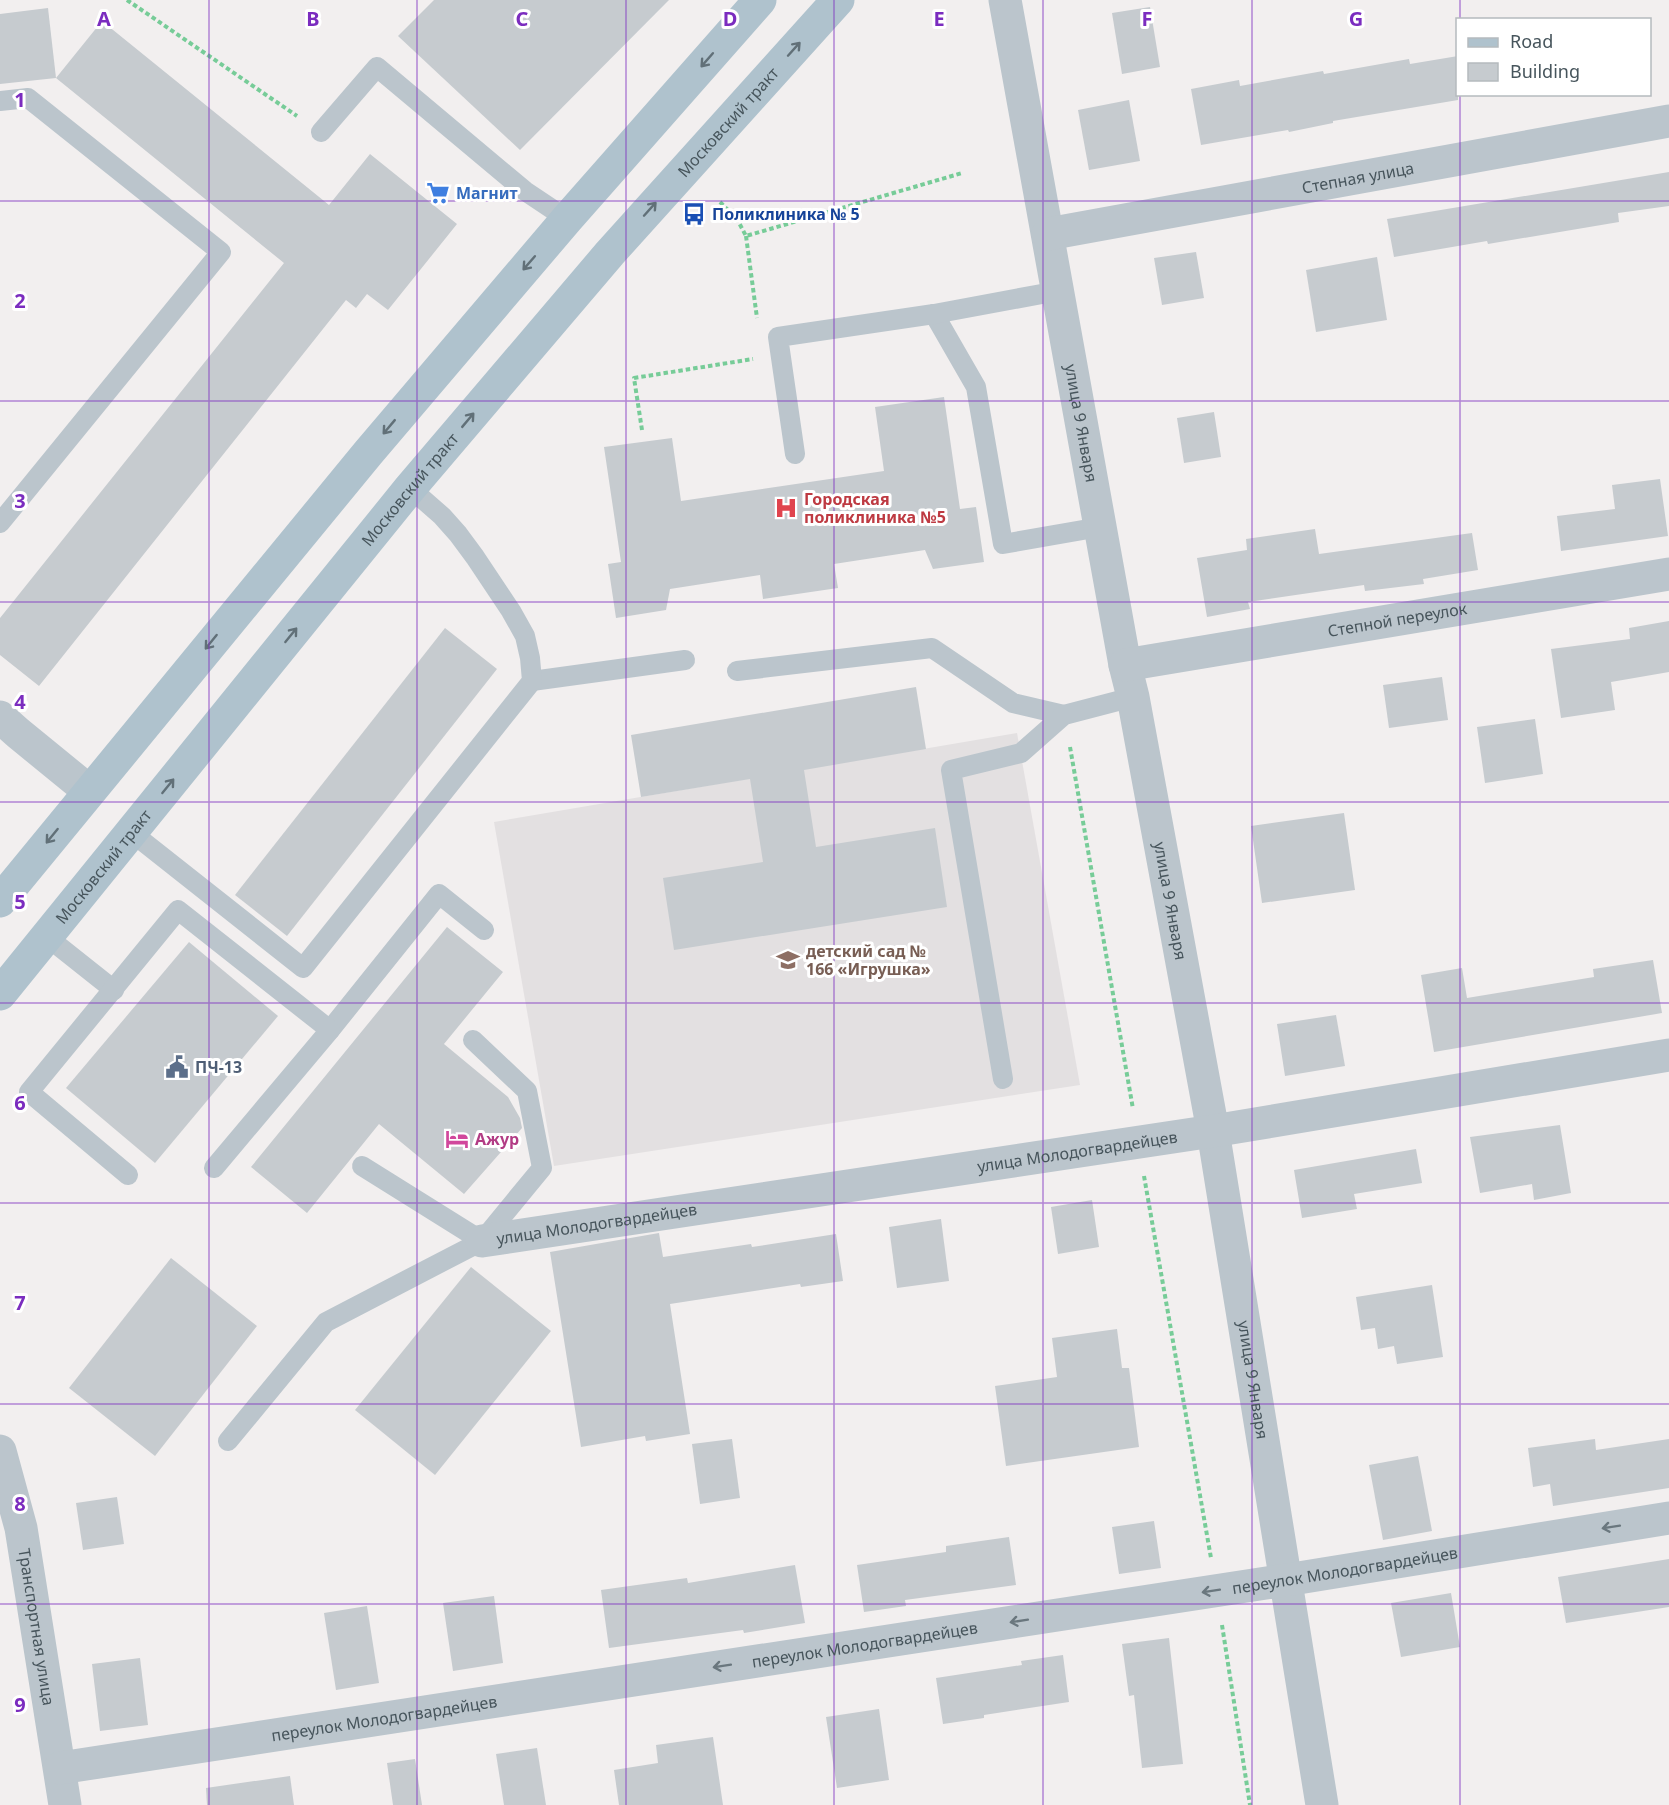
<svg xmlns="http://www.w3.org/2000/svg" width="1669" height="1805" viewBox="0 0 1669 1805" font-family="'Noto Sans',sans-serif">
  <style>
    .education { fill: #e3e0e1 }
    .building { fill: #c6cbcf }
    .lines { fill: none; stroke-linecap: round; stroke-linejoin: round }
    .path { stroke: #77cc98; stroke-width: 4; stroke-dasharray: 4.5 3; stroke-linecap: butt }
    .lane { stroke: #bbc5cc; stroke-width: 20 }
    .street { stroke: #bbc5cc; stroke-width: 33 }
    .primary { stroke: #afc2cd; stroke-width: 33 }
    .oneway { stroke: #617078 }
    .oneway2 { stroke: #6a777e }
    .grid { fill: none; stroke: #7b2cbf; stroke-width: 1.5; stroke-opacity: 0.55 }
    .labels { text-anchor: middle; stroke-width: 6; stroke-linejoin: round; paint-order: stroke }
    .street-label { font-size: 16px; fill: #47555c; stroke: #fff }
    .shop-label { font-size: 16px; font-weight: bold; fill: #366cbe; stroke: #fff; text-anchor: start }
    .transit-label { font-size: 16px; font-weight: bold; fill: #164399; stroke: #fff; text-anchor: start }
    .health-label { font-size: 16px; font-weight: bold; fill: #be3a42; stroke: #fff; text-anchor: start }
    .education-label { font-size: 16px; font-weight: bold; fill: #785e54; stroke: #fff; text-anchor: start }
    .service-label { font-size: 16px; font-weight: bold; fill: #4e5e75; stroke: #fff; text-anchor: start }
    .hotel-label { font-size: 16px; font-weight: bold; fill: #b23c85; stroke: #fff; text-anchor: start }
    .grid-label { font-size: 20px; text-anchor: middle; font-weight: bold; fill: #7b2cbf; stroke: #fff; stroke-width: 6; stroke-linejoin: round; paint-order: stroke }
  </style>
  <rect width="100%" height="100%" fill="#f2efef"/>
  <polygon class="education" points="1017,733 1080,1085 554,1166 494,822"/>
  <g class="building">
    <polygon points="434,0 669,0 520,150 398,36"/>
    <polygon points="1150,7 1160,67 1122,74 1112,13"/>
    <polygon points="48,8 56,78 0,84 0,14"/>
    <polygon points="102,21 329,205 370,154 457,224 388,310 367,294 356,308 346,300 39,686 0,655 0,618 284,263 56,78"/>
    <polygon points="1458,56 1458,100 1333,121 1333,123 1289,132 1288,130 1201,145 1191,89 1239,80 1240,86 1323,71 1324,74 1409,59 1410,64"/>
    <polygon points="1129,100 1140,161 1089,170 1078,110"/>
    <polygon points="1669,172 1669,206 1618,213 1619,222 1488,244 1487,241 1394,257 1387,219"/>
    <polygon points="1196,252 1204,298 1162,305 1154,258"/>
    <polygon points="1377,257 1387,320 1316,332 1306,270"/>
    <polygon points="944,397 960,509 976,507 984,562 933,569 925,550 834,564 838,588 763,599 760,575 670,589 666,610 616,618 608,564 621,562 604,447 672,438 681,501 884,471 875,407"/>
    <polygon points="1214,412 1221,457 1184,463 1177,418"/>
    <polygon points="1660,479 1668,536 1561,551 1557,516 1615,509 1612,485"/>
    <polygon points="1315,529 1319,554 1472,533 1478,570 1423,579 1424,584 1365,591 1364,585 1248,602 1250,609 1207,617 1197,558 1247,550 1246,539"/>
    <polygon points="1669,621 1669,672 1611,682 1615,710 1561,718 1551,649 1630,639 1629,628"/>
    <polygon points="445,628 497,669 287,936 235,895"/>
    <polygon points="1442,677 1448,720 1389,728 1383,685"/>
    <polygon points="916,687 926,749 804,770 816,847 935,828 947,907 674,950 663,878 763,862 750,779 641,797 631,735"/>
    <polygon points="1535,719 1543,774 1485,783 1477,727"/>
    <polygon points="1344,813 1355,890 1262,903 1251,826"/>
    <polygon points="447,927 503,972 444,1044 508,1097 520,1118 522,1128 464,1194 379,1124 307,1213 251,1167"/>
    <polygon points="189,942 278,1016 155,1163 66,1088"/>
    <polygon points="1653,960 1662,1013 1434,1052 1421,975 1462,968 1467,998 1594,977 1593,969"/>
    <polygon points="1336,1015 1345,1066 1285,1076 1277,1024"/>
    <polygon points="1560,1125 1571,1193 1534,1200 1532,1184 1480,1193 1470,1137"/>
    <polygon points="1416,1149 1422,1183 1354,1194 1357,1209 1302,1218 1294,1170"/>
    <polygon points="1092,1200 1099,1247 1058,1254 1051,1207"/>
    <polygon points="941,1219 949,1281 897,1288 889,1227"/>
    <polygon points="659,1233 663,1257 751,1244 752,1247 836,1234 843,1281 801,1287 800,1284 670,1304 690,1434 646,1441 645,1436 581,1447 550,1252"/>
    <polygon points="171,1258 257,1326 155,1456 69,1388"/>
    <polygon points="471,1267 551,1331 435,1475 355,1410"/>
    <polygon points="1432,1285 1443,1357 1397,1364 1394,1346 1378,1349 1375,1328 1361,1330 1356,1297"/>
    <polygon points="1117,1329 1122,1368 1129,1368 1139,1447 1006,1466 995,1386 1057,1377 1052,1338"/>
    <polygon points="732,1439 740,1498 700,1504 692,1444"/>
    <polygon points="1595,1439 1596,1450 1669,1439 1669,1488 1553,1506 1550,1484 1533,1487 1528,1448"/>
    <polygon points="1418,1456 1432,1531 1383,1540 1369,1465"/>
    <polygon points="117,1497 124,1544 83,1550 76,1503"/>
    <polygon points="1154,1521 1161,1568 1119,1574 1112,1527"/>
    <polygon points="1009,1537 1016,1585 905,1600 906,1606 864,1612 857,1565 946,1552 946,1546"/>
    <polygon points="1669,1559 1669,1607 1566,1623 1558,1577"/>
    <polygon points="795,1565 805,1623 744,1633 743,1630 609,1648 601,1590 687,1578 688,1583"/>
    <polygon points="1451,1593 1460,1647 1401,1657 1391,1603"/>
    <polygon points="494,1596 503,1663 453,1671 443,1603"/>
    <polygon points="367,1606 379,1683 336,1690 324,1613"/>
    <polygon points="1169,1638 1183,1764 1142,1768 1134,1695 1129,1696 1122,1644"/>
    <polygon points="1063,1655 1069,1702 984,1715 984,1718 943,1724 936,1678 1022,1665 1021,1661"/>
    <polygon points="140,1658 148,1725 100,1731 92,1664"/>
    <polygon points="879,1709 889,1780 837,1788 826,1717"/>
    <polygon points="713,1737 723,1805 619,1805 614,1770 658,1763 656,1745"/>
    <polygon points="537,1748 546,1805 504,1805 496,1754"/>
    <polygon points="415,1759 422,1805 393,1805 387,1763"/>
    <polygon points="290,1776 294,1805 207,1805 206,1788"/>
  </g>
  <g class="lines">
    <g class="path">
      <polyline points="127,0 297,116"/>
      <polyline points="720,202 737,219 746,236 962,173"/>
      <polyline points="746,236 757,318"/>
      <polyline points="642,430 634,378 753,359"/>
      <polyline points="1070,747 1133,1109"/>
      <polyline points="1144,1176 1211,1558"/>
      <polyline points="1222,1625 1250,1805"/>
    </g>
    <g class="lane">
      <polyline points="0,101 28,98 221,252 0,523"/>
      <polyline points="321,132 377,67 525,191 567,219"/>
      <polyline points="934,314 976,387 1003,544 1100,527"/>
      <polyline points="795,454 778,337 934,314 1058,291"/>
      <polyline points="737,671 932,648 1013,703 1064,715"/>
      <polyline points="532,681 685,660"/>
      <polyline points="131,832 303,968 532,681 530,658 525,636 511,611 475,557 458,534 442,516 410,488"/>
      <polyline points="46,936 114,990"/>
      <polyline points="330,1030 439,894 484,930"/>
      <polyline points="1003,1079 951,770 1021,753 1064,715 1133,697"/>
      <polyline points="362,1166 482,1241"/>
      <polyline points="128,1175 29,1092 178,910 330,1030 214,1168"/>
      <polyline points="228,1441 326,1322 482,1241 542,1168 527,1091 473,1040"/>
    </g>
    <g class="street">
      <path id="s1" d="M 1005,0 L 1125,665 L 1133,697 L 1213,1131 L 1322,1805"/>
      <path id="s2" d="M 1048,234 L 1669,121"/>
      <path id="s3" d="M 1125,665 L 1669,574"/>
      <polyline points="0,717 18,733 89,791"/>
      <path id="s4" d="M 482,1241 L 1213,1131 L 1669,1055"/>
      <path id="s5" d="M 0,1451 L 21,1528 L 65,1805"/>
      <path id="s6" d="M 60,1768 L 1286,1580 L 1669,1518"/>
    </g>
    <g class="primary">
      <polyline points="0,901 368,453 567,219 760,0"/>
      <path id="s7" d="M 0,994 L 410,488 L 610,253 L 838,0"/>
    </g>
  </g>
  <defs><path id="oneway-shaft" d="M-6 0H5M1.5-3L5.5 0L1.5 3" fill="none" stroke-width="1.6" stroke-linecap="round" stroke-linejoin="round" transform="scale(1.5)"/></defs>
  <g class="oneway">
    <use href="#oneway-shaft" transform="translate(794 49) rotate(-48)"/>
    <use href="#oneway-shaft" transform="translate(707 60) rotate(131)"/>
    <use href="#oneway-shaft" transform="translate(650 209) rotate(-48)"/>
    <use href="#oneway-shaft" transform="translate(529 263) rotate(131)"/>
    <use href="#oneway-shaft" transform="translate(468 420) rotate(-50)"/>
    <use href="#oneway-shaft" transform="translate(389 427) rotate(130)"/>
    <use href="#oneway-shaft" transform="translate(291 635) rotate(-51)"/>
    <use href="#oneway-shaft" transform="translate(211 642) rotate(129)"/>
    <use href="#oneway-shaft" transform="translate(168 786) rotate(-51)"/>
    <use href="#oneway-shaft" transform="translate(52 836) rotate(129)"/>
  </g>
  <g class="oneway2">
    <use href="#oneway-shaft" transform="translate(1611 1527) rotate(171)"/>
    <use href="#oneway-shaft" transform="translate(1211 1591) rotate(171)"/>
    <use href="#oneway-shaft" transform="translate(1019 1621) rotate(171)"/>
    <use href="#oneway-shaft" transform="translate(722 1666) rotate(171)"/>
  </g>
  <path class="grid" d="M 209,0 L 209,1805M 417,0 L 417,1805M 626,0 L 626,1805M 834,0 L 834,1805M 1043,0 L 1043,1805M 1252,0 L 1252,1805M 1460,0 L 1460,20M 1460,94 L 1460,1805M 0,201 L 1669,201M 0,401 L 1669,401M 0,602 L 1669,602M 0,802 L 1669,802M 0,1003 L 1669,1003M 0,1203 L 1669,1203M 0,1404 L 1669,1404M 0,1604 L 1669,1604"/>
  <defs>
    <g id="supermarket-bare" transform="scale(1.8)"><path d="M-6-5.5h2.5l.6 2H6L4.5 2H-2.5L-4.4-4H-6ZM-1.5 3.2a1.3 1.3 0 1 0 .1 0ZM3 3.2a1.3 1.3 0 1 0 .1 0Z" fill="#3f7fe0" stroke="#fff" stroke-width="2.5" paint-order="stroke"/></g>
    <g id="bus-bare" transform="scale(1.8)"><path d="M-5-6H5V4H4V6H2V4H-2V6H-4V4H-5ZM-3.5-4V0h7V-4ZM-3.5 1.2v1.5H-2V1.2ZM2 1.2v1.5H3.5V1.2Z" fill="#1a4fb4" stroke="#fff" stroke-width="2.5" paint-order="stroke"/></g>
    <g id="hospital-bare" transform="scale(1.8)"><path d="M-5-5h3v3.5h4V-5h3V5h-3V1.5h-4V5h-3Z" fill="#e0444e" stroke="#fff" stroke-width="2.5" paint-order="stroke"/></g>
    <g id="school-bare" transform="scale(1.8)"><path d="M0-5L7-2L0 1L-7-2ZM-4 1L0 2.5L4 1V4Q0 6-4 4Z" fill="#8d6e63" stroke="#fff" stroke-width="2.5" paint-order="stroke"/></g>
    <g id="civic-bare" transform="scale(1.8)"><path d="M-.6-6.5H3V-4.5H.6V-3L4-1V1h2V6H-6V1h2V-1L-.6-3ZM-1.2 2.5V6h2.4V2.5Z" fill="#5c6f8a" stroke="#fff" stroke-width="2.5" paint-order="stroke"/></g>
    <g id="hotel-bare" transform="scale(1.8)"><path d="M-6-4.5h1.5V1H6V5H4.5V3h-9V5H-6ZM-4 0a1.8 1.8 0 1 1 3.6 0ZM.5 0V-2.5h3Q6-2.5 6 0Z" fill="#d1479c" stroke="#fff" stroke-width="2.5" paint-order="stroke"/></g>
  </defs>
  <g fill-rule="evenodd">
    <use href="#supermarket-bare" x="438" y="193"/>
    <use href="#bus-bare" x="694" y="214"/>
    <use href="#hospital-bare" x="786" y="508"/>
    <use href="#school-bare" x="788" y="960"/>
    <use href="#civic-bare" x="177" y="1067"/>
    <use href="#hotel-bare" x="457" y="1139"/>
  </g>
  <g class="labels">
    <g class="street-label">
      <text dy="6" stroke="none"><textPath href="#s7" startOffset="1136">Московский тракт</textPath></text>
      <text dy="6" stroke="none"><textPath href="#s2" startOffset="315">Степная улица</textPath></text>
      <text dy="6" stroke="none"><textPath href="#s1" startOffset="430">улица 9 Января</textPath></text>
      <text dy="6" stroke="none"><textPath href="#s7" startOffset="650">Московский тракт</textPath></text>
      <text dy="6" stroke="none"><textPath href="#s3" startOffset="276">Степной переулок</textPath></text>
      <text dy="6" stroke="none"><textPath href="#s7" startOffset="164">Московский тракт</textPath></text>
      <text dy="6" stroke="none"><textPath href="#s1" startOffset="916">улица 9 Января</textPath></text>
      <text dy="6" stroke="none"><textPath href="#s4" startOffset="602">улица Молодогвардейцев</textPath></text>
      <text dy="6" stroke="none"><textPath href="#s4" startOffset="116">улица Молодогвардейцев</textPath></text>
      <text dy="6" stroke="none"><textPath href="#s1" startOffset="1402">улица 9 Января</textPath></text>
      <text dy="6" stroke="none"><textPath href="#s6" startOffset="1300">переулок Молодогвардейцев</textPath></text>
      <text dy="6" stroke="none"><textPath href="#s5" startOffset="180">Транспортная улица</textPath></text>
      <text dy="6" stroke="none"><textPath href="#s6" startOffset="814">переулок Молодогвардейцев</textPath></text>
      <text dy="6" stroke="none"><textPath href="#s6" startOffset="328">переулок Молодогвардейцев</textPath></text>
    </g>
    <g class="shop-label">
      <text x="456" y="199">Магнит</text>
    </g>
    <g class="transit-label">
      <text x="712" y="220">Поликлиника № 5</text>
    </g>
    <g class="health-label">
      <text x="804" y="505">Городская<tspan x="804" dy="18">поликлиника №5</tspan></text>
    </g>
    <g class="education-label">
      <text x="806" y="957">детский сад №<tspan x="806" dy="18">166 «Игрушка»</tspan></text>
    </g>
    <g class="service-label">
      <text x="195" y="1073">ПЧ-13</text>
    </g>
    <g class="hotel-label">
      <text x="475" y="1145">Ажур</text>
    </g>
  </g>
  <g class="grid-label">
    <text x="104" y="26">A</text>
    <text x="313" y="26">B</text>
    <text x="522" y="26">C</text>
    <text x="730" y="26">D</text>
    <text x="939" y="26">E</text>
    <text x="1147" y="26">F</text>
    <text x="1356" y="26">G</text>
    <text x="20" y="107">1</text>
    <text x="20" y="308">2</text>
    <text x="20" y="508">3</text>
    <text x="20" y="709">4</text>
    <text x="20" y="909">5</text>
    <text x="20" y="1110">6</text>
    <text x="20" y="1310">7</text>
    <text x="20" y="1511">8</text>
    <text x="20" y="1712">9</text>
  </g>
  <rect x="1456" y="18" width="195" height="78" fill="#ffffff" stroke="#b5bbbe" stroke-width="1.5"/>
  <rect x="1468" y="38" width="30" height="9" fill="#afc2cd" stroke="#b5bbbe" stroke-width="1.5"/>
  <text x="1510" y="48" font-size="18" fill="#47555c">Road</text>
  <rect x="1468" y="63" width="30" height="18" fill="#c6cbcf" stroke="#b5bbbe" stroke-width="1.5"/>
  <text x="1510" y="78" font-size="18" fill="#47555c">Building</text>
</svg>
